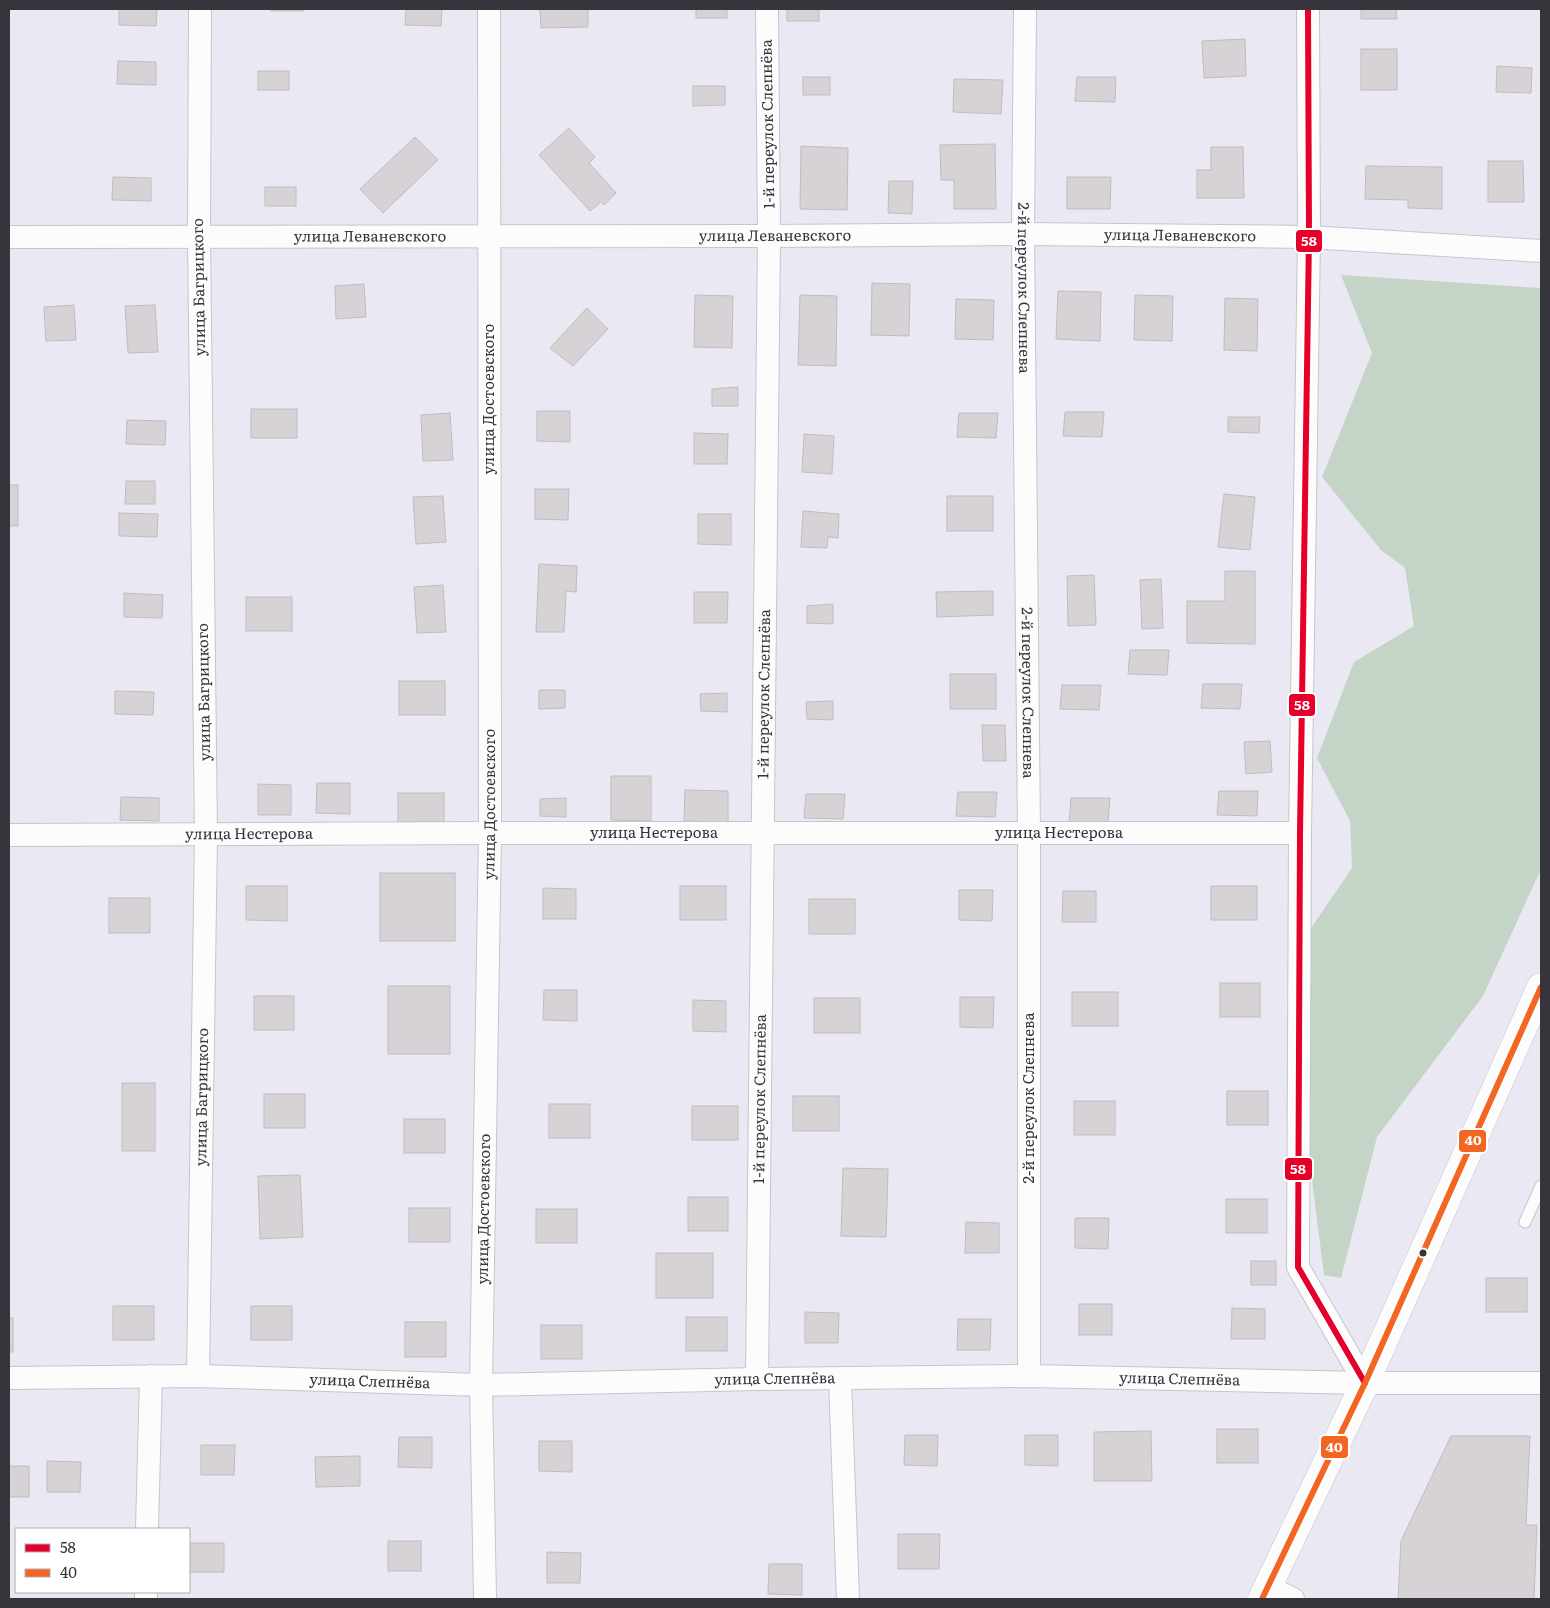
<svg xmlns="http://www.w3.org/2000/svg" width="1550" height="1608" viewBox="0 0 1550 1608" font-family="Literata,serif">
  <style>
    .green { fill: #c4d5c8 }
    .building { fill: #d7d2d5; stroke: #c0bcbf }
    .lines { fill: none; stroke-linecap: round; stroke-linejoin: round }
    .lane-casing { stroke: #c6c5cc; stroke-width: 13 }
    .street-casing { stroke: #c6c5cc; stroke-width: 24 }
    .secondary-casing { stroke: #c6c5cc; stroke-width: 29 }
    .lane { stroke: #fcfcfd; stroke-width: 11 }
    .street { stroke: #fcfcfd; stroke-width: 22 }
    .secondary { stroke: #fcfcfd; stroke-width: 28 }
    .bus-1-casing { stroke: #fff; stroke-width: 10 }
    .bus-2-casing { stroke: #fff; stroke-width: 10 }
    .bus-1 { stroke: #e4002b; stroke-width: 6 }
    .bus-2 { stroke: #f26522; stroke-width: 6 }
    .bus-dot { fill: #36353c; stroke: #fff; stroke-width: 2 }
    .labels { text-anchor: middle; stroke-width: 4; stroke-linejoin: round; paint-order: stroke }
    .street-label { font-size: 15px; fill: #36353c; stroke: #fff }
    .line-badge { stroke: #fff; stroke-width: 2 }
    .badge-label { font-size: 14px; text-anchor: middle; font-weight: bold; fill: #fff }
  </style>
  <rect width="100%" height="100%" fill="#eae8f2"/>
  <polygon class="green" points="1341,275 1541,288 1541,869 1483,996 1377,1137 1341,1278 1324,1275 1306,1133 1307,934 1352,868 1350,821 1317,758 1354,662 1414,626 1405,568 1381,550 1322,477 1372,353"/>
  <g class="building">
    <polygon points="119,9 157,9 156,26 119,25"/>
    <rect x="271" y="9" width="32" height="2"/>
    <polygon points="406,9 442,9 441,26 405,25"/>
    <polygon points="540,9 588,9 588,27 541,28"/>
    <rect x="696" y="9" width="31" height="9"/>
    <rect x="787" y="9" width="32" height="12"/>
    <polygon points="1361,9 1396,9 1397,19 1361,19"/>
    <polygon points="1245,39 1246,76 1204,78 1202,41"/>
    <rect x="1361" y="49" width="36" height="41"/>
    <polygon points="118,61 156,62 156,85 117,84"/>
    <polygon points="1497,66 1532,68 1531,93 1496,92"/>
    <rect x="258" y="71" width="31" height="19"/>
    <rect x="803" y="77" width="27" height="18"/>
    <polygon points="1077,77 1116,77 1115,102 1075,101"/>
    <polygon points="954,79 1003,80 1001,114 953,112"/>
    <polygon points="693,86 725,86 725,105 693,106"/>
    <polygon points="569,128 595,157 589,163 616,193 604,205 601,202 590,211 539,155"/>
    <polygon points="415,137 438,160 383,213 360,189"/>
    <polygon points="995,144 996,209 954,209 954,180 941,180 940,145"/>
    <polygon points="801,146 848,148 847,210 800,209"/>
    <polygon points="1211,147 1243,147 1244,198 1197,198 1197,170 1211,170"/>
    <polygon points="1488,161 1523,161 1524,202 1488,202"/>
    <polygon points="1366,166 1442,167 1442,209 1408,208 1408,200 1365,199"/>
    <polygon points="113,177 151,178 151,201 112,200"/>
    <polygon points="1067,177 1111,177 1110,209 1067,209"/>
    <polygon points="889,181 913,181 912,214 888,213"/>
    <rect x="265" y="187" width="31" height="19"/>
    <polygon points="872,283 910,284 909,336 871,335"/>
    <polygon points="364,284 366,317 336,319 335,286"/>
    <polygon points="1058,291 1101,292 1100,341 1056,339"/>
    <polygon points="695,295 733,296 732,348 694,347"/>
    <polygon points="800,295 837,296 836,366 798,365"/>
    <polygon points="1135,295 1173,296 1172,341 1134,340"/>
    <polygon points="1225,298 1258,299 1257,351 1224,350"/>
    <polygon points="956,299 994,300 993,340 955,339"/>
    <polygon points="74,305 76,340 46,341 44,307"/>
    <polygon points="155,305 158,352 128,353 125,306"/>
    <polygon points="587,308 608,329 573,366 550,348"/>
    <polygon points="738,387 738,406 712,406 712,389"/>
    <rect x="251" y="409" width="46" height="29"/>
    <polygon points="537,411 570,411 570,442 537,441"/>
    <polygon points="1065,412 1104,412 1102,437 1063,436"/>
    <polygon points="450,413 453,460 423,461 421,415"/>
    <polygon points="959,413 998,413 996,438 957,437"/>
    <polygon points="1228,417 1260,417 1259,433 1228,432"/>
    <polygon points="127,420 166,421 165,445 126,444"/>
    <polygon points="694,433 728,434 727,464 694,464"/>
    <polygon points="804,434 834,436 832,474 802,472"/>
    <polygon points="126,481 155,481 155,504 125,504"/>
    <rect x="9" y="485" width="9" height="41"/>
    <polygon points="535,489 569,489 568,520 535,519"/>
    <polygon points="1224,494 1255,497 1250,550 1218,547"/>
    <polygon points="443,496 446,542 416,544 413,497"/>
    <rect x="947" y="496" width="46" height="35"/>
    <polygon points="803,511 839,514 838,538 828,537 827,548 801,547"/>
    <polygon points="119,513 158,514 157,537 119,536"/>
    <polygon points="698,514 731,514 731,545 698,544"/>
    <polygon points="539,564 577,566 576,592 566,591 564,632 536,632"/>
    <polygon points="1225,571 1255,571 1255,644 1187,643 1187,601 1225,601"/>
    <polygon points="1094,575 1096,625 1068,626 1067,576"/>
    <polygon points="1161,579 1163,628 1142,629 1140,580"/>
    <polygon points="443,585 446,632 417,633 414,587"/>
    <polygon points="993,591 993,615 937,617 936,592"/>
    <polygon points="694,592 728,592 727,623 694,623"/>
    <polygon points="124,593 163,595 162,618 124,617"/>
    <rect x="246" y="597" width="46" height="34"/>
    <polygon points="833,604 833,624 807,623 807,606"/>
    <polygon points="1130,650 1169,650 1167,675 1128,674"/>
    <rect x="950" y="674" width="46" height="35"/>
    <rect x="399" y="681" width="46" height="34"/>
    <polygon points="1203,684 1242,684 1240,709 1201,708"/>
    <polygon points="1062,685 1101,685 1099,710 1060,709"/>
    <polygon points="539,690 565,690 565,708 539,709"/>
    <polygon points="115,691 154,692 153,715 115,714"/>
    <polygon points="727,693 727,712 701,711 700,694"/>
    <polygon points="833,701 833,720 807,719 806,702"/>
    <polygon points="982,725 1005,725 1006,761 983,761"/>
    <polygon points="1270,741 1272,772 1246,774 1244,742"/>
    <polygon points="611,776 651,776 651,821 611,820"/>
    <polygon points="317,783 350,783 350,814 316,813"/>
    <polygon points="258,784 291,785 291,815 258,815"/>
    <polygon points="685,790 728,791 728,822 684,821"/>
    <polygon points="1219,791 1258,791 1257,816 1217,815"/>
    <polygon points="958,792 997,792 995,817 956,816"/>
    <rect x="398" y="793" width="46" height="29"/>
    <polygon points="806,794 845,794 843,819 804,818"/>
    <polygon points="121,797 159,798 159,821 120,820"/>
    <polygon points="566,798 566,817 540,816 540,799"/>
    <polygon points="1071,798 1110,798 1108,823 1069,822"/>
    <rect x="380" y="873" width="75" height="68"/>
    <polygon points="246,886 287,886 287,921 246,920"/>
    <rect x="680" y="886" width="46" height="34"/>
    <rect x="1211" y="886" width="46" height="34"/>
    <polygon points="543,888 576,889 576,919 543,919"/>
    <polygon points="959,890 993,890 992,921 959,920"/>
    <polygon points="1063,891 1096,891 1096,922 1062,922"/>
    <rect x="109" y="898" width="41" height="35"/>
    <rect x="809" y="899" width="46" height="35"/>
    <rect x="1220" y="983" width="40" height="34"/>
    <rect x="388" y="986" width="62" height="68"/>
    <polygon points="544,990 577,990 577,1021 543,1020"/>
    <rect x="1072" y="992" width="46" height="34"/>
    <rect x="254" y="996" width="40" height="34"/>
    <polygon points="960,997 994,997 993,1028 960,1027"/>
    <rect x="814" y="998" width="46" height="35"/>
    <polygon points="693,1000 726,1001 726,1032 693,1031"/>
    <rect x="122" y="1083" width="33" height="68"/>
    <rect x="1227" y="1091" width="41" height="34"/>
    <rect x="264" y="1094" width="41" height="34"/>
    <rect x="793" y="1096" width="46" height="35"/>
    <rect x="1074" y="1101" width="41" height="34"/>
    <rect x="549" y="1104" width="41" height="34"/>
    <rect x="692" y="1106" width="46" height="34"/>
    <rect x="404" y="1119" width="41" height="34"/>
    <polygon points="843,1168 888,1169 886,1237 841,1236"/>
    <polygon points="300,1175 303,1237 260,1239 258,1176"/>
    <rect x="688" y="1197" width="40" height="34"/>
    <rect x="1226" y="1199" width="41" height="34"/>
    <rect x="409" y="1208" width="41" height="34"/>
    <rect x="536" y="1209" width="41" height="34"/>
    <polygon points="1075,1218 1109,1218 1108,1249 1075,1248"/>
    <polygon points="966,1222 999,1223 999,1253 965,1253"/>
    <rect x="656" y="1253" width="57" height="45"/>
    <rect x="1251" y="1261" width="25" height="24"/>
    <rect x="1486" y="1278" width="41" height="34"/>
    <rect x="1079" y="1304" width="33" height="31"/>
    <rect x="113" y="1306" width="41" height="34"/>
    <rect x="251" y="1306" width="41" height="34"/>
    <polygon points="1232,1308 1265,1309 1265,1339 1231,1339"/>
    <polygon points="805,1312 839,1313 838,1343 805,1343"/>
    <rect x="686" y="1317" width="41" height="34"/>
    <rect x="9" y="1318" width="4" height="34"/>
    <polygon points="958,1319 991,1319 990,1350 957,1350"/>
    <rect x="405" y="1322" width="41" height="35"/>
    <rect x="541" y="1325" width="41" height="34"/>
    <rect x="1217" y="1429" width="41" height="34"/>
    <polygon points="1151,1431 1152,1481 1094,1481 1094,1432"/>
    <polygon points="905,1435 938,1435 937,1466 904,1465"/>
    <polygon points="1025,1435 1058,1435 1058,1466 1025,1465"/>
    <polygon points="1451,1436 1530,1436 1526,1525 1537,1525 1534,1599 1398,1599 1401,1541"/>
    <polygon points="399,1437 432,1437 432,1468 398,1467"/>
    <polygon points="539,1441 572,1441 572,1472 539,1471"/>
    <polygon points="201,1445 235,1445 234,1475 201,1475"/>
    <polygon points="360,1456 360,1486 316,1487 315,1457"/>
    <polygon points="47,1461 81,1462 80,1492 47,1492"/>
    <rect x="9" y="1466" width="20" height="31"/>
    <polygon points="898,1534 940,1534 939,1569 898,1569"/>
    <rect x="388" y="1541" width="33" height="30"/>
    <rect x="189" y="1543" width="35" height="29"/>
    <polygon points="547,1552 581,1553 580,1583 547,1583"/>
    <polygon points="769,1564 802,1564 802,1595 768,1594"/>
  </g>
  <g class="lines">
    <g class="lane-casing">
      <polyline id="lane" points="1525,1222 1541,1186"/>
    </g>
    <g class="street-casing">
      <g id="street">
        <path id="s1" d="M 1025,9 L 1023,234 L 1029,834 L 1029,1376"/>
        <polyline points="1308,9 1309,237 1300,833 1298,1267 1365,1383"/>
        <path id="s2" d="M 9,237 L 769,236 L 1023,234 L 1309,237 L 1541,251"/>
        <path id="s3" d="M 9,835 L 490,833 L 1300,833"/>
        <path id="s4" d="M 198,1376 L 206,835 L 199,236 L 200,9"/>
        <path id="s5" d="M 9,1378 L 198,1376 L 481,1385 L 757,1379 L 1029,1376 L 1365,1383 L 1541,1383"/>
        <path id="s6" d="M 757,1379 L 769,236 L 767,9"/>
        <polyline points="840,1379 848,1599"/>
        <polyline points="147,1529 151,1376"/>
        <polyline points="1268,1587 1293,1599"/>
        <polyline points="146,1599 146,1592"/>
        <path id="s7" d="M 485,1599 L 481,1385 L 490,833 L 489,9"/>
      </g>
    </g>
    <g class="secondary-casing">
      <polyline id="secondary" points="1262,1599 1365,1383 1541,987"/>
    </g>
    <use href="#lane" class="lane"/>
    <use href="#street" class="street"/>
    <use href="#secondary" class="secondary"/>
    <g class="bus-1-casing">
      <polyline id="bus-1" points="1308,9 1309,237 1300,833 1298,1267 1365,1383"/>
    </g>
    <g class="bus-2-casing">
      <polyline id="bus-2" points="1262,1599 1365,1383 1541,987"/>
    </g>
    <use href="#bus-1" class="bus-1"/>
    <use href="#bus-2" class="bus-2"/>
  </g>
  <circle class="bus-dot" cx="1423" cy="1253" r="4.5"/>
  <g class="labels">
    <g class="street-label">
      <text transform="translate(768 124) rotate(-91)" y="5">1-й переулок Слепнёва</text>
      <text dy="5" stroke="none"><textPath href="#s2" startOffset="361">улица Леваневского</textPath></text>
      <text dy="5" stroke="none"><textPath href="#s2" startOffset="766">улица Леваневского</textPath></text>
      <text dy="5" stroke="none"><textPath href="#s2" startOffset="1171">улица Леваневского</textPath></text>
      <text transform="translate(199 287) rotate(-91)" y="5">улица Багрицкого</text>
      <text dy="5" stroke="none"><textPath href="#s1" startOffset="279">2-й переулок Слепнева</textPath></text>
      <text transform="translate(489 399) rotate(-90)" y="5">улица Достоевского</text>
      <text transform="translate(204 692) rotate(-91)" y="5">улица Багрицкого</text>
      <text dy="5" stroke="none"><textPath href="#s1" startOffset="684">2-й переулок Слепнева</textPath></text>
      <text dy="5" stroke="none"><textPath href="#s6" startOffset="685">1-й переулок Слепнёва</textPath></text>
      <text dy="5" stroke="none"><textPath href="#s7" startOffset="795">улица Достоевского</textPath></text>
      <text dy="5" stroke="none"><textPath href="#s3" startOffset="645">улица Нестерова</textPath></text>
      <text dy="5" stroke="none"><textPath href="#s3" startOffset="1050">улица Нестерова</textPath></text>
      <text dy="5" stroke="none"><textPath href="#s3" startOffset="240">улица Нестерова</textPath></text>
      <text dy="5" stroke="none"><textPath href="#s4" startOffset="279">улица Багрицкого</textPath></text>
      <text transform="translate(1029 1098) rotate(-90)" y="5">2-й переулок Слепнева</text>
      <text dy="5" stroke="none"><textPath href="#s6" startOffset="280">1-й переулок Слепнёва</textPath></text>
      <text dy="5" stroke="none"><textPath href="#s7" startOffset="390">улица Достоевского</textPath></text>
      <text dy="5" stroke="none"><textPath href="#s5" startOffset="1171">улица Слепнёва</textPath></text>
      <text dy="5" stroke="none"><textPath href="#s5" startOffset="766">улица Слепнёва</textPath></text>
      <text dy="5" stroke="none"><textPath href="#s5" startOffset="361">улица Слепнёва</textPath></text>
    </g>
  </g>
  <g class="line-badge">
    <rect x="1295" y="229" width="28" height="24" rx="5" fill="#e4002b"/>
    <rect x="1288" y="693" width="28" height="24" rx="5" fill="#e4002b"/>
    <rect x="1458" y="1129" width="29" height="24" rx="5" fill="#f26522"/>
    <rect x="1284" y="1157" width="29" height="24" rx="5" fill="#e4002b"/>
    <rect x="1320" y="1435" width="29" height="24" rx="5" fill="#f26522"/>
  </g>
  <g class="badge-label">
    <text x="1309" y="246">58</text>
    <text x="1302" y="710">58</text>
    <text x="1473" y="1145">40</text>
    <text x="1298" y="1174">58</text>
    <text x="1334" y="1452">40</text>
  </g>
  <rect width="1550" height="1608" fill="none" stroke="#36353c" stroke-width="20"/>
  <rect x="15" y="1528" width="175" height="65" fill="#ffffff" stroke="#afaeb1"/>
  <rect x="25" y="1544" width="25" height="8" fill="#e4002b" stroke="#afaeb1"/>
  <text x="60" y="1553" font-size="15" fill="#36353c">58</text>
  <rect x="25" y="1569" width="25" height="8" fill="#f26522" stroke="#afaeb1"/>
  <text x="60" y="1578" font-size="15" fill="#36353c">40</text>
</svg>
